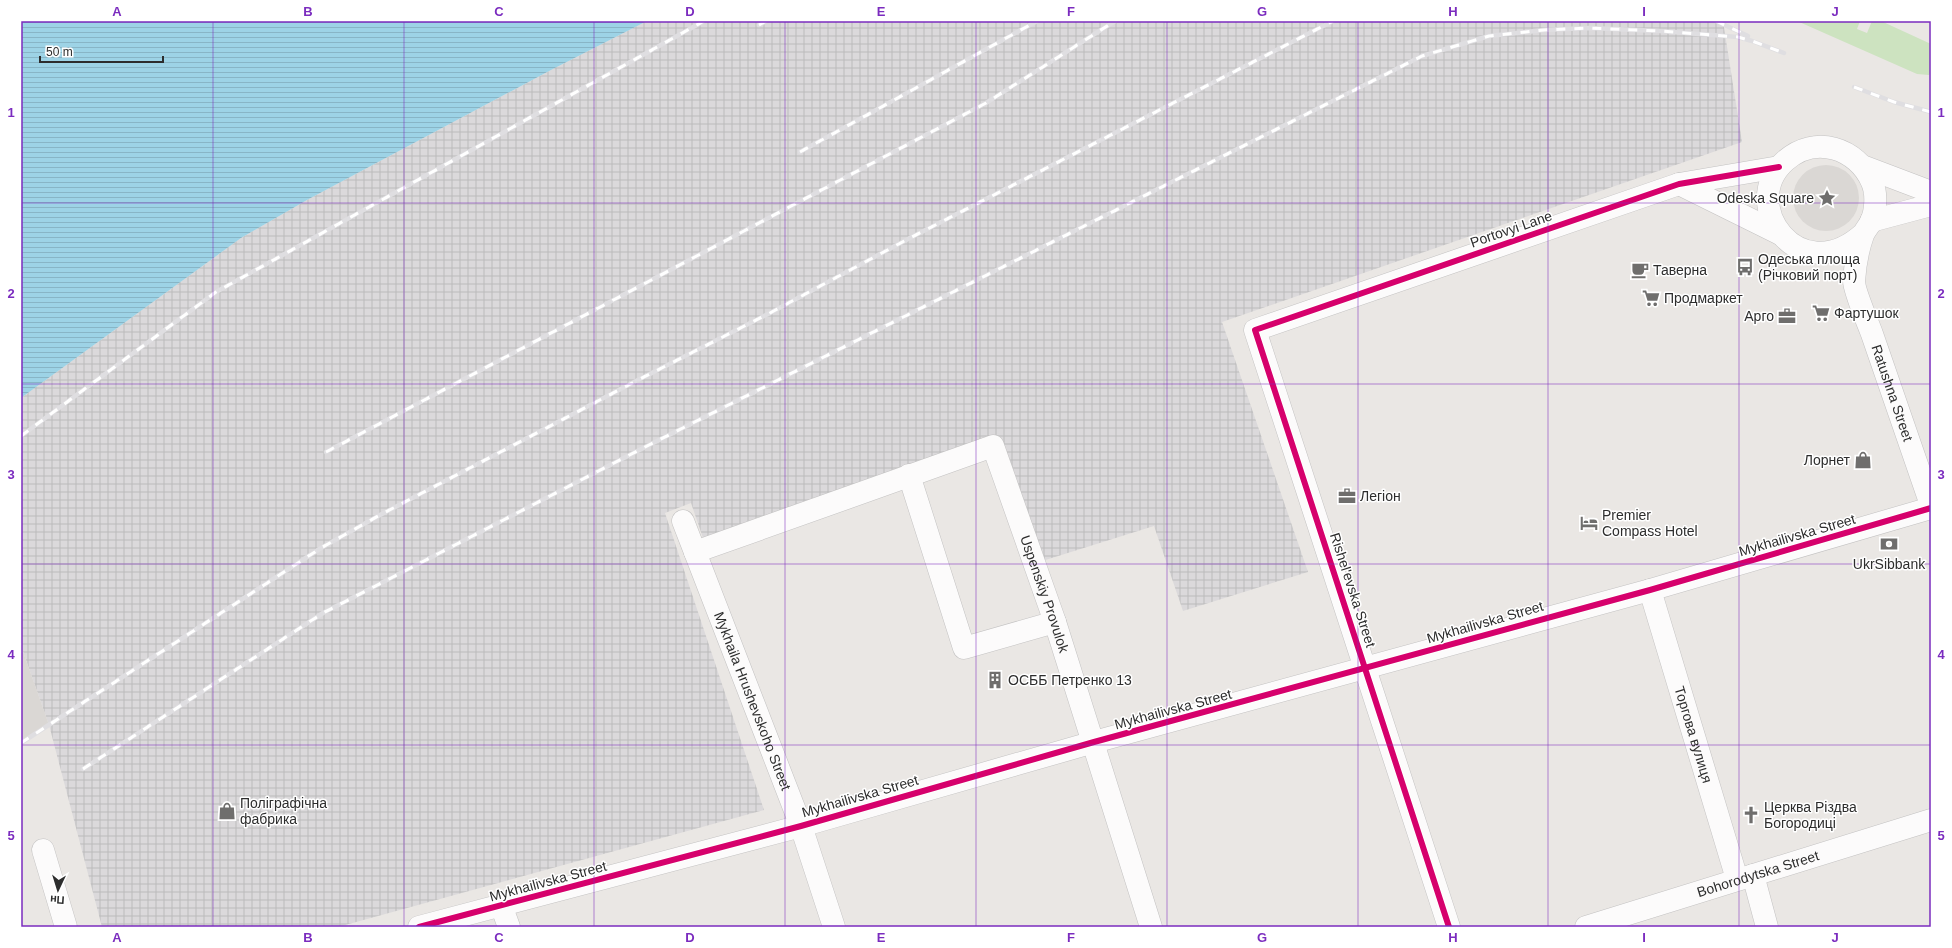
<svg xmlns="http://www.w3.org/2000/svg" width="1952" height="948" viewBox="0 0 1952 948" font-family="Arial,sans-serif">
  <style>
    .industrial { fill: url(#industrial-grid) }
    .grass { fill: #cde3c0 }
    .plaza { fill: #dad7d4 }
    .water { fill: url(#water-rules) }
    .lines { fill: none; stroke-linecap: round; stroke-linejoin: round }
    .minor-casing { stroke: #c3c2c2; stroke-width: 23 }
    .minor { stroke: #fcfbfb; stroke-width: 22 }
    .rail-casing { stroke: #dfdee1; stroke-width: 4.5 }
    .rail { stroke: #fff; stroke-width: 3; stroke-dasharray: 9; stroke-linecap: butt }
    .cycleway-casing { stroke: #fff; stroke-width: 8 }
    .cycleway { stroke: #d6006c; stroke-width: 6 }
    .grid { fill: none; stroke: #7b2cbf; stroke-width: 1; stroke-opacity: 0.55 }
    .labels { text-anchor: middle; stroke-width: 3; stroke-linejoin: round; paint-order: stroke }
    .poi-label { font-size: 14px; fill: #2d2d2d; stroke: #fff; text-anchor: start }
    .street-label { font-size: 14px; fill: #2d2d2d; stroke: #fff }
    .neatline { fill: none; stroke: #7b2cbf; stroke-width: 1.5 }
    .grid-label { font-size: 13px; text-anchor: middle; font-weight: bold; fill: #7b2cbf }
  </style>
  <defs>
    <pattern id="industrial-grid" width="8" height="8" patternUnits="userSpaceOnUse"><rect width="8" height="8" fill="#dbd9db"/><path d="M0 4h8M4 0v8" fill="none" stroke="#bcbbbc"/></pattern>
    <pattern id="water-rules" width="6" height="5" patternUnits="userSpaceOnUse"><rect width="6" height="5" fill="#9dd3e6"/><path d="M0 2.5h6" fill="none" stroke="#88b5c6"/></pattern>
  </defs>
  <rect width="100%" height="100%" fill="#eae7e4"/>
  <polygon class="industrial" points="647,21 1723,21 1742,142 1222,322 1308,572 1183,611 1154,526 1039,562 998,439 703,538 691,503 665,513 764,810 338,927 102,927 49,725 21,646 21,398 241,238 307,200 551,70"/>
  <polygon class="grass" points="1797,21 1860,21 1857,29 1867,33 1872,21 1881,21 1931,44 1931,73 1929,75 1917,74"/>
  <g class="plaza">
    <circle cx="1826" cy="198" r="33"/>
    <polygon points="21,646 49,725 21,743"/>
  </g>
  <polygon class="water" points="21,21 647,21 551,70 307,200 241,238 21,398"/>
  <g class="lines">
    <g class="minor-casing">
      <g id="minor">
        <polyline points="1865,167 1931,192"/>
        <polyline points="1679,184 1780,234"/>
        <polyline points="1871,221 1931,205"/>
        <path id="s1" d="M 1863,234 C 1799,291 1737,204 1785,161 C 1815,134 1857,148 1872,182 C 1877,193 1876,211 1871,222 C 1869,226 1865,230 1863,235 C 1858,249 1855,266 1854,281 C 1854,291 1868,323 1872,334 C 1892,391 1911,448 1931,505"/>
        <polyline points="909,475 964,648 1055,622"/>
        <path id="s2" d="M 683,521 L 801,826 L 834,927"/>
        <path id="s3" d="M 695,552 L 993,446 L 1055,622 L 1151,927"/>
        <path id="s4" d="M 1650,590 L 1737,879"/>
        <polyline points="43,850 66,927"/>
        <polyline points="1753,875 1767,927"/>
        <polyline points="501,905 509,927"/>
        <polyline points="419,927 801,826 1094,742 1650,590 1931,508"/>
        <polyline points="1449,927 1255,330 1679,184 1779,167"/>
        <path id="s5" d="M 1586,927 L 1931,820"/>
      </g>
    </g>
    <use href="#minor" class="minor"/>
    <g class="rail-casing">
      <g id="rail">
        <polyline points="1716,21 1748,36"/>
        <polyline points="759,25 766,21"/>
        <polyline points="1854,87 1894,102 1931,112"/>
        <polyline points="800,152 1037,21"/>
        <polyline points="21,436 216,292 704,21"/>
        <polyline points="326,452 986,103 1115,21"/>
        <polyline points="21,743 321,548 380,515 638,380 770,313 908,239 1333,21"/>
        <polyline points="83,769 323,613 649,445 1422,56 1489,36 1544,30 1589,28 1660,31 1738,37 1752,41 1784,53"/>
      </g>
    </g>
    <use href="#rail" class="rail"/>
    <g class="cycleway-casing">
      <g id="cycleway">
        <polyline points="419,927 801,826 1094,742 1650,590 1931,508"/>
        <polyline points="1449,927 1255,330 1679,184 1779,167"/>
      </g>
    </g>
    <use href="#cycleway" class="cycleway"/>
  </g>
  <path class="grid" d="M 213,21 L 213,927M 404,21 L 404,927M 594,21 L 594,927M 785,21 L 785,927M 976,21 L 976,927M 1167,21 L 1167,927M 1358,21 L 1358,927M 1548,21 L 1548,927M 1739,21 L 1739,927M 21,203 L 1931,203M 21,384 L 1931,384M 21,564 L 1931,564M 21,745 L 1931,745"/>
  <defs>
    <g id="sight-bare" transform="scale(1.38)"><path d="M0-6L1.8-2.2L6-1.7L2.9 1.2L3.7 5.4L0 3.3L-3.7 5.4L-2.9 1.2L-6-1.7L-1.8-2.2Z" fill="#6f6e6d" stroke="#fff" stroke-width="2.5" paint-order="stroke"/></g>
    <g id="bus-bare" transform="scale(1.38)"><path d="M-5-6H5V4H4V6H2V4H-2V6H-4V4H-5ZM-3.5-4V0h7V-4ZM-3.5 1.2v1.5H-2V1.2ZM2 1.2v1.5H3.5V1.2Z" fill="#6f6e6d" stroke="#fff" stroke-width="2.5" paint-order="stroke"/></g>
    <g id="cafe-bare" transform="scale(1.38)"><path d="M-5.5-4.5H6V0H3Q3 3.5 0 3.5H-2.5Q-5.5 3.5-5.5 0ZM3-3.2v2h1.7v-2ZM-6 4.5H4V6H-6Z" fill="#6f6e6d" stroke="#fff" stroke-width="2.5" paint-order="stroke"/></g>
    <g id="supermarket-bare" transform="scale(1.38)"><path d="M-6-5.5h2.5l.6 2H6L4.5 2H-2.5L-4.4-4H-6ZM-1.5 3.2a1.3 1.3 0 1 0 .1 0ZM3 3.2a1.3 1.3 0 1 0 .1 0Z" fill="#6f6e6d" stroke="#fff" stroke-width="2.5" paint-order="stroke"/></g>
    <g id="office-bare" transform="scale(1.38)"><path d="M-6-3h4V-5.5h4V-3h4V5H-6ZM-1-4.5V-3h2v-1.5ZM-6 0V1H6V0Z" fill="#6f6e6d" stroke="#fff" stroke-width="2.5" paint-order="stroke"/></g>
    <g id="shop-bare" transform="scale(1.38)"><path d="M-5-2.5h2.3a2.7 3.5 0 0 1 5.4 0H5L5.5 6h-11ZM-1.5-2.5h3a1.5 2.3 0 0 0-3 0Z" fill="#6f6e6d" stroke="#fff" stroke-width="2.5" paint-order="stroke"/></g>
    <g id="hotel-bare" transform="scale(1.38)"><path d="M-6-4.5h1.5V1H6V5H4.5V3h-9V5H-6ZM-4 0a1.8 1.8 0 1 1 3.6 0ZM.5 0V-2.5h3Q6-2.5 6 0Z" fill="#6f6e6d" stroke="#fff" stroke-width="2.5" paint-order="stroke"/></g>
    <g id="bank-bare" transform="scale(1.38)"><path d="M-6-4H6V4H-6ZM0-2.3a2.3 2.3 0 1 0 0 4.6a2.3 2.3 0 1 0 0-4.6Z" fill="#6f6e6d" stroke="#fff" stroke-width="2.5" paint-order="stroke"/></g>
    <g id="building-bare" transform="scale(1.38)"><path d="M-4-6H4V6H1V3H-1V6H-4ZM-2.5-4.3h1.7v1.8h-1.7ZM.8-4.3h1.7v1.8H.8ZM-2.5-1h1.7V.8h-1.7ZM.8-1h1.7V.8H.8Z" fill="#6f6e6d" stroke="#fff" stroke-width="2.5" paint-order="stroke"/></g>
    <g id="church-bare" transform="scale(1.38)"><path d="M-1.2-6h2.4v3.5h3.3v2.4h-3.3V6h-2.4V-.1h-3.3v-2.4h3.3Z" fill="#6f6e6d" stroke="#fff" stroke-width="2.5" paint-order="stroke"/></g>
  </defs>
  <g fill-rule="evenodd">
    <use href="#sight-bare" x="1827" y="198"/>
    <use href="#bus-bare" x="1745" y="267"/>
    <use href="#cafe-bare" x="1640" y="270"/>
    <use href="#supermarket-bare" x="1651" y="298"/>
    <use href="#supermarket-bare" x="1821" y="313"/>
    <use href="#office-bare" x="1787" y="316"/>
    <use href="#shop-bare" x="1863" y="460"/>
    <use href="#office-bare" x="1347" y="496"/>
    <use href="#hotel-bare" x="1589" y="523"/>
    <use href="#bank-bare" x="1889" y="544"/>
    <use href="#building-bare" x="995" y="680"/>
    <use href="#shop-bare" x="227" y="811"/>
    <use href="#church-bare" x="1751" y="815"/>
  </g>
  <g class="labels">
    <g class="poi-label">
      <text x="1814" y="203" text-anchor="end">Odeska Square</text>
      <text x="1758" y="264">Одеська площа<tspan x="1758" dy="16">(Річковий порт)</tspan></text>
      <text x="1653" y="275">Таверна</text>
      <text x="1664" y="303">Продмаркет</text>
      <text x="1834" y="318">Фартушок</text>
      <text x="1774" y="321" text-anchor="end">Арго</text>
      <text x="1850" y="465" text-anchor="end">Лорнет</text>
      <text x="1360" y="501">Легіон</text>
      <text x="1602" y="520">Premier<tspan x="1602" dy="16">Compass Hotel</tspan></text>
      <text x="1889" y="569" text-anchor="middle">UkrSibbank</text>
      <text x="1008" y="685">ОСББ Петренко 13</text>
      <text x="240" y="808">Поліграфічна<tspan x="240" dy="16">фабрика</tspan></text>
      <text x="1764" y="812">Церква Різдва<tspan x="1764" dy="16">Богородиці</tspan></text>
    </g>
    <g class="street-label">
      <text transform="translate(1511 229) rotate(-19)" y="5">Portovyi Lane</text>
      <text dy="5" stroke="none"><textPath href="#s1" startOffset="500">Ratushna Street</textPath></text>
      <text transform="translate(1797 535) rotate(-16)" y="5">Mykhailivska Street</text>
      <text transform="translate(1353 590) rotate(72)" y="5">Rishel'evska Street</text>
      <text dy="5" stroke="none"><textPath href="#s3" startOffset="473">Uspenskiy Provulok</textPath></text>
      <text transform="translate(1485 622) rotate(-16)" y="5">Mykhailivska Street</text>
      <text dy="5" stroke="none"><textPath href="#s2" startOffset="193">Mykhaila Hrushevskoho Street</textPath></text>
      <text transform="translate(1173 709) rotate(-15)" y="5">Mykhailivska Street</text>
      <text dy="5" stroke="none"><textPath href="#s4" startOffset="151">Торгова вулиця</textPath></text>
      <text transform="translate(860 796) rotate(-16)" y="5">Mykhailivska Street</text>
      <text dy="5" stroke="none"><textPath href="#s5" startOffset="180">Bohorodytska Street</textPath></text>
      <text transform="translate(548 881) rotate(-15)" y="5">Mykhailivska Street</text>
    </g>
  </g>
  <rect width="1952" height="948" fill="none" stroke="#ffffff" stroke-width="44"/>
  <g transform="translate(58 890) rotate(184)" stroke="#ffffff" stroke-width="3" paint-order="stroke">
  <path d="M0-3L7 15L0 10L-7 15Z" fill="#2d2d2d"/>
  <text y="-6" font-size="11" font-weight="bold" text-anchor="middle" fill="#2d2d2d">Пн</text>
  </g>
  <path d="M40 56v6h123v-6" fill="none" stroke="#2d2d2d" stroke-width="2"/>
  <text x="46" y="56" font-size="12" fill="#2d2d2d" stroke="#ffffff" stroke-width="3" paint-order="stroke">50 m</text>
  <rect x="22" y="22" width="1908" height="904" class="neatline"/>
  <g class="grid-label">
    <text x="117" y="16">A</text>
    <text x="308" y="16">B</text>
    <text x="499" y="16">C</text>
    <text x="690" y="16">D</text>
    <text x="881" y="16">E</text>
    <text x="1071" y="16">F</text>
    <text x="1262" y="16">G</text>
    <text x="1453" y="16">H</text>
    <text x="1644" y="16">I</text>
    <text x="1835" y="16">J</text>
    <text x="11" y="117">1</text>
    <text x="1941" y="117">1</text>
    <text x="11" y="298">2</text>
    <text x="1941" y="298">2</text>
    <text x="11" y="479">3</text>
    <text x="1941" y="479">3</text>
    <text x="11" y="659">4</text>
    <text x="1941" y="659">4</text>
    <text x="11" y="840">5</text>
    <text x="1941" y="840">5</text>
    <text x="117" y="942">A</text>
    <text x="308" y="942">B</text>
    <text x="499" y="942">C</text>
    <text x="690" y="942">D</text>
    <text x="881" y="942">E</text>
    <text x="1071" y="942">F</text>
    <text x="1262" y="942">G</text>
    <text x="1453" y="942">H</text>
    <text x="1644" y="942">I</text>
    <text x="1835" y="942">J</text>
  </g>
</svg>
